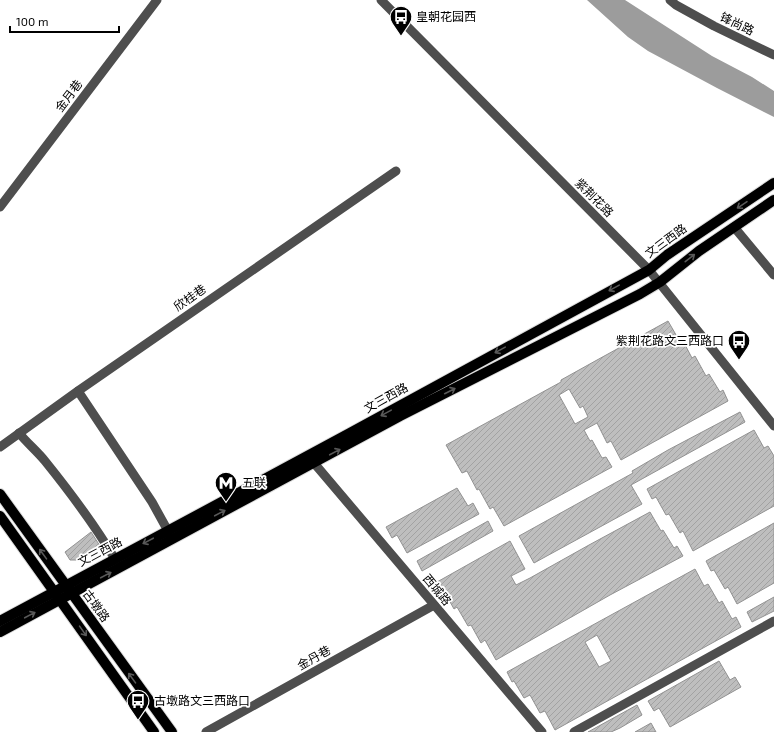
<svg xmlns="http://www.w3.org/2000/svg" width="774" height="732" viewBox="0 0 774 732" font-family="'Exo 2','Noto Sans SC',sans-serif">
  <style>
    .water { fill: #9c9c9c }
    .building { fill: url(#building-hatch); stroke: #929292; fill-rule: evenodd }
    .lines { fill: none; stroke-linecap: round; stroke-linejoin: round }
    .major-casing { stroke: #dbdbdb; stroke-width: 12 }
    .minor { stroke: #4e4e4e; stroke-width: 9 }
    .major { stroke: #000; stroke-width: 10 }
    .oneway { stroke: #595959 }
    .labels { text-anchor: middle; stroke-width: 3.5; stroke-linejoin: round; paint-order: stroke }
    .poi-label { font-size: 12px; fill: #000; stroke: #fff; text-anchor: start }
    .street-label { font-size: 12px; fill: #000; stroke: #fff }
  </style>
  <defs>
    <pattern id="building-hatch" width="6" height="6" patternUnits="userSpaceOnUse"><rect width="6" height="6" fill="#bebebe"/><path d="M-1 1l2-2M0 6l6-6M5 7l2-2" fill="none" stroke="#a2a2a2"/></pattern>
  </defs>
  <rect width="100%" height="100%" fill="#fff"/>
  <polygon class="water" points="587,0 625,0 712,56 752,77 774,91 774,117 717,88 648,51 628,37"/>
  <g class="building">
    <path d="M 668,321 L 679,340 L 682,339 L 692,358 L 695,356 L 706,376 L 709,374 L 720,392 L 723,390 L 728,401 L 621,460 L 611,441 L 607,443 L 597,423 L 584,430 L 590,441 L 592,440 L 602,458 L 606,457 L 612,467 L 504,526 L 493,507 L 490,509 L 479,489 L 477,490 L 467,471 L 462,473 L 446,445 L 561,382 L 561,380 L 597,360 ZM 569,389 L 580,408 L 583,406 L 588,417 L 575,424 L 559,395 Z"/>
    <polygon points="740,412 745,422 631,485 642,504 534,563 519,536 633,473 632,471 668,450"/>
    <polygon points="754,430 764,448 768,446 774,456 774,506 693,551 683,531 680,533 669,514 666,515 656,497 652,499 647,489"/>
    <polygon points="457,488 468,506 473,503 479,514 407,553 397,535 392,538 386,527"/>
    <polygon points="650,512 661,531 663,530 674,548 677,546 683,556 610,595 496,660 485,640 481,643 471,625 468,626 457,607 454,609 444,591 442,592 437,582 510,541 525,569 511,576 516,585 530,578 589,545"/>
    <polygon points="488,521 493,531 422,571 417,561"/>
    <polygon points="774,523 774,583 737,604 728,587 725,589 714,570 711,571 706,561"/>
    <polygon points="91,532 100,546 80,560 70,560 65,552"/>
    <path d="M 695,569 L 704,586 L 708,584 L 719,603 L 722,601 L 732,619 L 736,617 L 741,627 L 555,730 L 545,711 L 540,713 L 530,695 L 524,698 L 514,681 L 512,682 L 507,672 ZM 597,635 L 611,661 L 599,667 L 585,642 Z"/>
    <polygon points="774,597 774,611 752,622 747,612"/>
    <polygon points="719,661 730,680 735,677 741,687 670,727 659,708 654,711 648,701"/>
    <polygon points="637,705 642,715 620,728 611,732 588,732"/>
    <polygon points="651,723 656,732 635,732"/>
  </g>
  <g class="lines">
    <g class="major-casing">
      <g id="major">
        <polyline points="0,494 172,732"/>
        <polyline points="0,516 154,732"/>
        <polyline points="0,621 350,433 649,270 667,255 774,183"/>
        <polyline points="0,632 400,416 640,294 660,282 699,251 774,200"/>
      </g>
    </g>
    <g class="minor">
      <polyline points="381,0 649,270 774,426"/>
      <polyline points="670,0 676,5 714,26 774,55"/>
      <polyline points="0,207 157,0"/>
      <polyline points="734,227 774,275"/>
      <polyline points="78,391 152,502 168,531"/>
      <path d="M 19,433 C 27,443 37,451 45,461 C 70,492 94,524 115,559"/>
      <polyline points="0,447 78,391 396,171"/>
      <polyline points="314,463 542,732"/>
      <polyline points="206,732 434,605"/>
      <polyline points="574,732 774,621"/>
    </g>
    <use href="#major" class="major"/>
  </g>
  <defs><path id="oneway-shaft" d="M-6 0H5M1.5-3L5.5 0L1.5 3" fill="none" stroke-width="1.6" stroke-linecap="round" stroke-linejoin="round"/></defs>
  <g class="oneway">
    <use href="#oneway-shaft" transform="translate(742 205) rotate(146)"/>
    <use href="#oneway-shaft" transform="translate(690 258) rotate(-38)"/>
    <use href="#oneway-shaft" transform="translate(614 288) rotate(151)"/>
    <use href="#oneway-shaft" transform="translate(500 350) rotate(151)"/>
    <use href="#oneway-shaft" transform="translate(450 391) rotate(-27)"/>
    <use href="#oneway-shaft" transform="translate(386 413) rotate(151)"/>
    <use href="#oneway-shaft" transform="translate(335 452) rotate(-28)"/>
    <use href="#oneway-shaft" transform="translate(220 513) rotate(-28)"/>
    <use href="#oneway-shaft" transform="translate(148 541) rotate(152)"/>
    <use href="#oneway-shaft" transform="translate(43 554) rotate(-126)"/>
    <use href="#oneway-shaft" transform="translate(106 575) rotate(-28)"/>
    <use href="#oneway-shaft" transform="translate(30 615) rotate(-28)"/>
    <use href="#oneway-shaft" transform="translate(83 631) rotate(55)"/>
    <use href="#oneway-shaft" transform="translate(132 678) rotate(-126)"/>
  </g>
  <defs>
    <g id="bus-pin" transform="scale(1.15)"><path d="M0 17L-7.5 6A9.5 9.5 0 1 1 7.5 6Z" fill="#000" stroke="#fff"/><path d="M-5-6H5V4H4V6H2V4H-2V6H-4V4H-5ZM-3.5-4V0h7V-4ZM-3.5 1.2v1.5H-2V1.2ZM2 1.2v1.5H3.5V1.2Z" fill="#fff"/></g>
    <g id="metro-pin" transform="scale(1.15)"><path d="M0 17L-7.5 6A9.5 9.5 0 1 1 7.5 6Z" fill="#000" stroke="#fff"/><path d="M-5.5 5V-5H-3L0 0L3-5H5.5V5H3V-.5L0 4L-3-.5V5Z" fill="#fff"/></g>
  </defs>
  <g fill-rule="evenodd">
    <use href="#bus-pin" x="401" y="17"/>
    <use href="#bus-pin" x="739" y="341"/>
    <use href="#metro-pin" x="226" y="483"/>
    <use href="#bus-pin" x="138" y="701"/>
  </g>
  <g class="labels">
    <g class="poi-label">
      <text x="416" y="21">皇朝花园西</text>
      <text x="724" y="345" text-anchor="end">紫荆花路文三西路口</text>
      <text x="242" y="487">五联</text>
      <text x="154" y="705">古墩路文三西路口</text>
    </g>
    <g class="street-label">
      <text transform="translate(737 24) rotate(26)" y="4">锋尚路</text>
      <text transform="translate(69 96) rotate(-53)" y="4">金月巷</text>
      <text transform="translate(594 198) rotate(45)" y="4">紫荆花路</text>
      <text transform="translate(666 241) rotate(-36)" y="4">文三西路</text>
      <text transform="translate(190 298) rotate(-35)" y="4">欣桂巷</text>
      <text transform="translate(386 398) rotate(-29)" y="4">文三西路</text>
      <text transform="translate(100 552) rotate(-28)" y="4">文三西路</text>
      <text transform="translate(437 590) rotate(50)" y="4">西城路</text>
      <text transform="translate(96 606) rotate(54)" y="4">古墩路</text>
      <text transform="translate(314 658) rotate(-29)" y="4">金丹巷</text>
    </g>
  </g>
  <path d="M10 26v6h109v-6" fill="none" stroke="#000000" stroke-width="2"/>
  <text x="16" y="26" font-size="12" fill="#000000" stroke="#ffffff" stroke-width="3" paint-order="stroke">100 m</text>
</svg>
